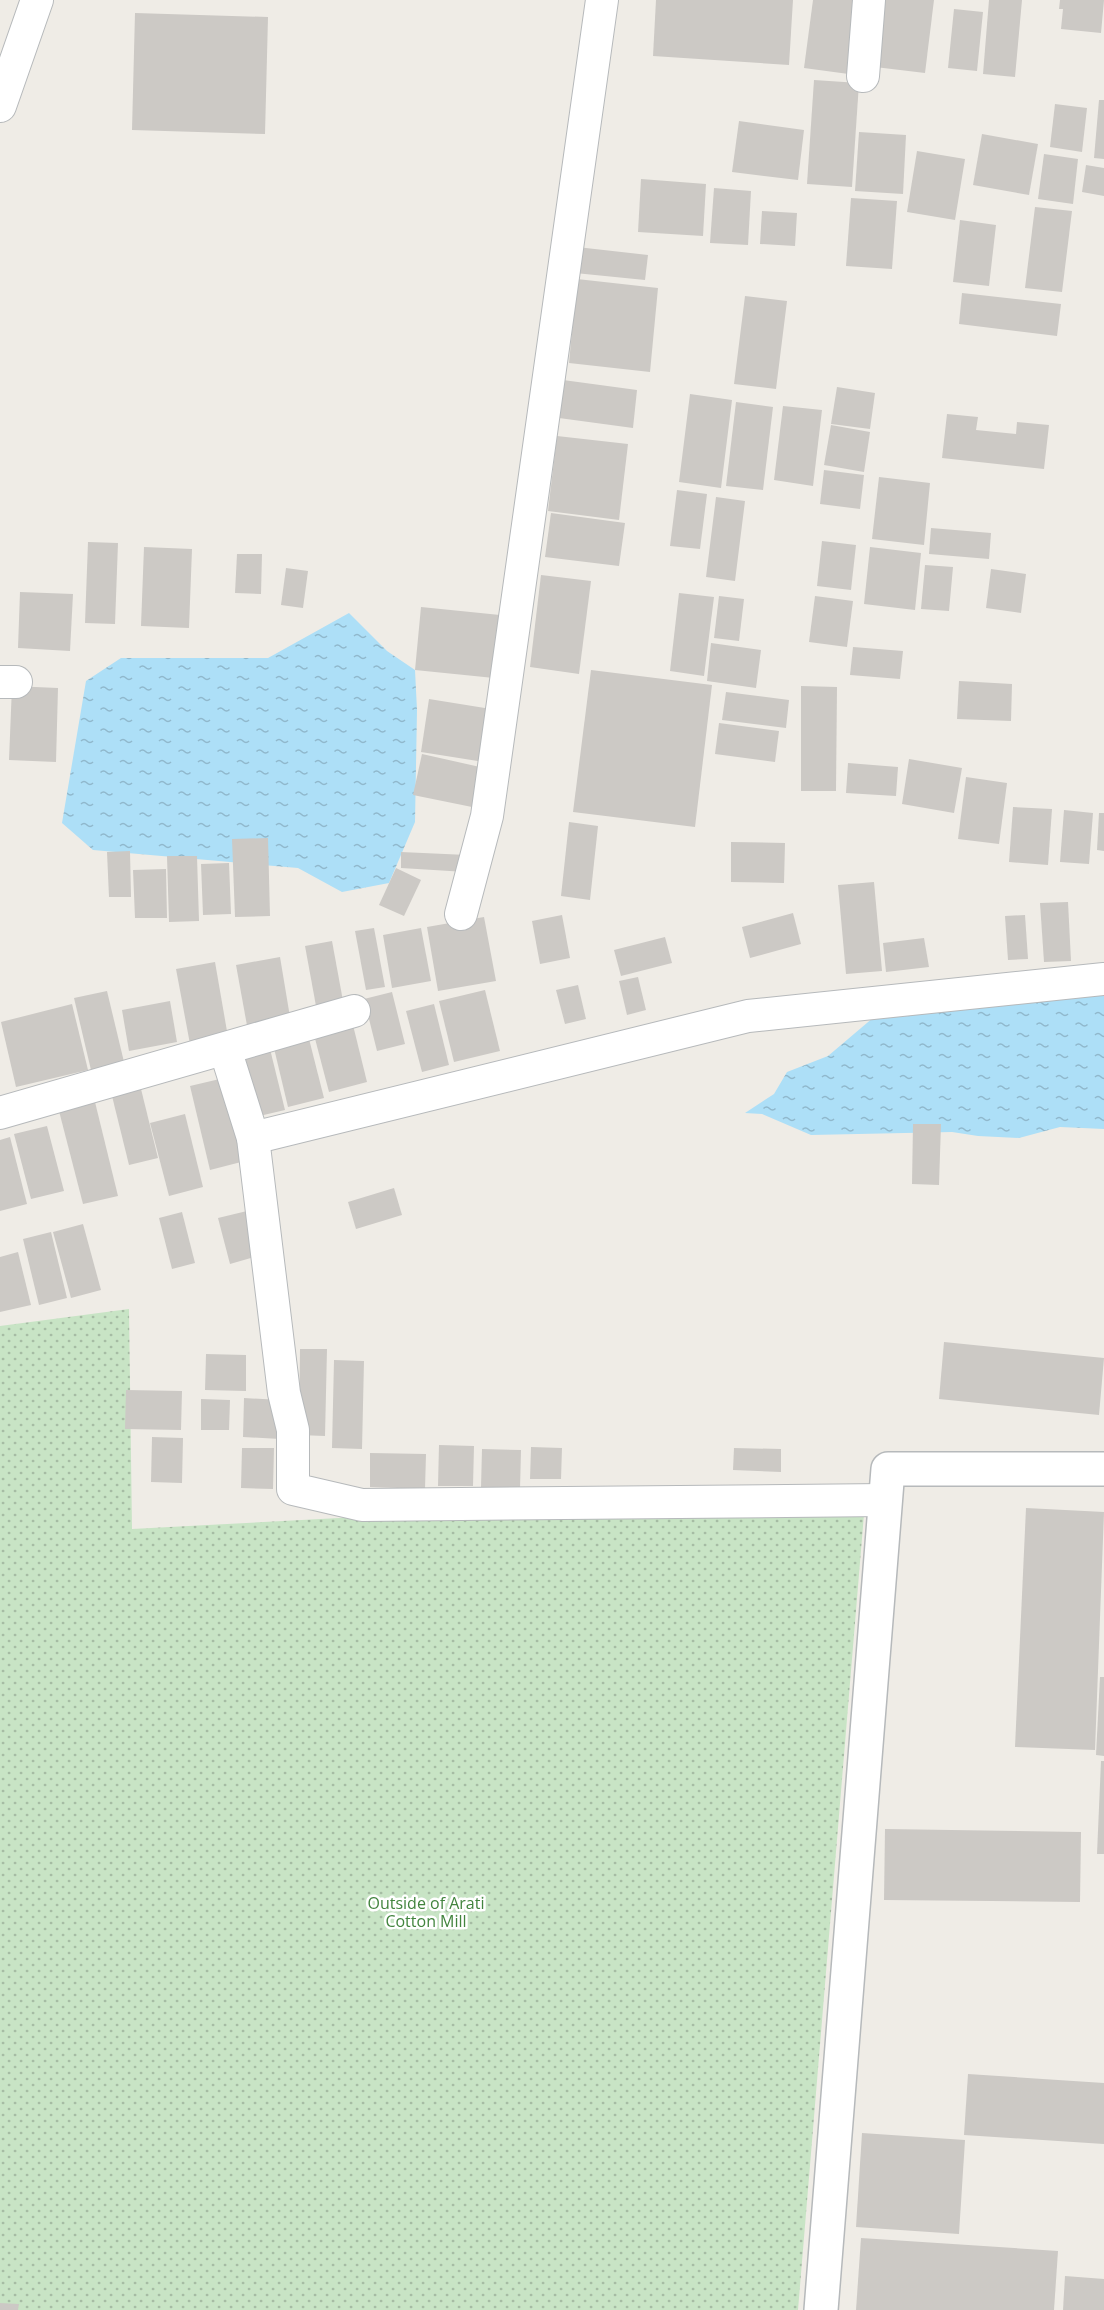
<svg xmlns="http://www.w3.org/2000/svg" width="1104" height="2310" viewBox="0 0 1104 2310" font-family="'Open Sans',sans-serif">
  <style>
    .grass { fill: url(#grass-dots) }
    .water { fill: url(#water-ripples) }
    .building { fill: #ccc9c5 }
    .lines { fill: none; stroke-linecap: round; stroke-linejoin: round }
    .minor-casing { stroke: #b6b9bb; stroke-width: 34 }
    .tertiary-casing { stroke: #b6b9bb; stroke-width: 36 }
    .minor { stroke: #fff; stroke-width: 32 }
    .tertiary { stroke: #fff; stroke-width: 33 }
    .labels { text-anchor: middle; stroke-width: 5; stroke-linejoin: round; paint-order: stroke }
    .park-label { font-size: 16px; fill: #42843e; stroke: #fff }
  </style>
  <defs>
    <pattern id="grass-dots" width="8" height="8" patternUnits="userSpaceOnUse" patternTransform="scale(1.5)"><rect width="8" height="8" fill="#c8e4c5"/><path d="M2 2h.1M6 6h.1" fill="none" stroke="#a6bca4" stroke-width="1.8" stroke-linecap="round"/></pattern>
    <pattern id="water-ripples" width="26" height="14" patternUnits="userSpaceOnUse" patternTransform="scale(1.5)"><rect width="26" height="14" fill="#addff7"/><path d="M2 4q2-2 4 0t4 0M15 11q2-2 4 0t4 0" fill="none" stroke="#90b8cc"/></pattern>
  </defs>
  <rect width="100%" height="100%" fill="#efece6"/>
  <polygon class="grass" points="129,1309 132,1529 866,1490 798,2310 0,2310 0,1326"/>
  <g class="water">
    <polygon points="349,613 387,651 415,670 417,710 415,822 389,883 342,892 298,868 93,850 62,823 86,681 121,658 268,658"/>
    <polygon points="1104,990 1104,1129 1060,1127 1019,1138 978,1136 952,1132 811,1135 762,1114 745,1113 774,1094 787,1072 828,1056 874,1017"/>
  </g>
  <g class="building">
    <polygon points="656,0 793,0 789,65 653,56"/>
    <polygon points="813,0 867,0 856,75 804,68"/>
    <polygon points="882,0 934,0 925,73 875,67"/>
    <polygon points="989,0 1022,0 1015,77 983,74"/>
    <polygon points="1060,0 1104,0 1101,33 1061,29 1063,9 1059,9"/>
    <polygon points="954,9 983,12 977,71 948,68"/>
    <polygon points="135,13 268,17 265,134 132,130"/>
    <polygon points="814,80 859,83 852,187 807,184"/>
    <polygon points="1099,100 1104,100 1104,159 1094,158"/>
    <polygon points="1055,104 1087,108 1082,152 1050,147"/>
    <polygon points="739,121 804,130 798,180 732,172"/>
    <polygon points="859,132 906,135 903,194 855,191"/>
    <polygon points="982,134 1038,144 1029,195 973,185"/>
    <polygon points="917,151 965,159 955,220 907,212"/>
    <polygon points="1044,154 1078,159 1073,204 1038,199"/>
    <polygon points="1086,165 1104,168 1104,196 1082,192"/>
    <polygon points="641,179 706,184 703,236 638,232"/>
    <polygon points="714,188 751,191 748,245 710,243"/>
    <polygon points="851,198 897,201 892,269 846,266"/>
    <polygon points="1035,207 1072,211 1062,292 1025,288"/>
    <polygon points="762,211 797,213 795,246 760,244"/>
    <polygon points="960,220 996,225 989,286 953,282"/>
    <polygon points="577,247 648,255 645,280 575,273"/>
    <polygon points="577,279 658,288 650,372 569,363"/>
    <polygon points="962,293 1061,304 1057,336 959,324"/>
    <polygon points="745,296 787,301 776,389 734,384"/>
    <polygon points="563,380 637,390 633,428 559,418"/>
    <polygon points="837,387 875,393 870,429 831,424"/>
    <polygon points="690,394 732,400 721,488 679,482"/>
    <polygon points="736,402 773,407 763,490 726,486"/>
    <polygon points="783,406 822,410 813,486 774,480"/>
    <polygon points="947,414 978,417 976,430 1016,434 1017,422 1049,425 1044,469 942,458"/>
    <polygon points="831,425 870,432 864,472 824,465"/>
    <polygon points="557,436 628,444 619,520 548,511"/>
    <polygon points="824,470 864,475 860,509 820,504"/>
    <polygon points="879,477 930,483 924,545 872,539"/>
    <polygon points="677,490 707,494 700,549 670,546"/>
    <polygon points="716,497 745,501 735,581 706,577"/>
    <polygon points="551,513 625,523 619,566 545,557"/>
    <polygon points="931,528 991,533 989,559 929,554"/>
    <polygon points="822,541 856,545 851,590 817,586"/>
    <polygon points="88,542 118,543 115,624 85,623"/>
    <polygon points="144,547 192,549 189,628 141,626"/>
    <polygon points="870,547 921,553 915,610 864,604"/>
    <polygon points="237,554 262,554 261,594 235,593"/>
    <polygon points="925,565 953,567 949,611 921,609"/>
    <polygon points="286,568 308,571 303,608 281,605"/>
    <polygon points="991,569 1026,574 1021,613 986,608"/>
    <polygon points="541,575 591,581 579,674 530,667"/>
    <polygon points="20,592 73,594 70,651 18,648"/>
    <polygon points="679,593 714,597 704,676 670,671"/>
    <polygon points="719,596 744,599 739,641 714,638"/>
    <polygon points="815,596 853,601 847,647 809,642"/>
    <polygon points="421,607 500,615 494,678 415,670"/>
    <polygon points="711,643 761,650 756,688 707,681"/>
    <polygon points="853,647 903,651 900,679 850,675"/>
    <polygon points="591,670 712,685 695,827 573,812"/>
    <polygon points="959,681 1012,684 1011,721 957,719"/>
    <polygon points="12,686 58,688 56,762 9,760"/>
    <polygon points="801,686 837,687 836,791 801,791"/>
    <polygon points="726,692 789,700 786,728 722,720"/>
    <polygon points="429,699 491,709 484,762 421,752"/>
    <polygon points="719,723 779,731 775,762 715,754"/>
    <polygon points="422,754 480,767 472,807 413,795"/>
    <polygon points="909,759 962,768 954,813 902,804"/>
    <polygon points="848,763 898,767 896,796 846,793"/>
    <polygon points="966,777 1007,783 999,844 958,839"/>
    <polygon points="1013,807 1052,809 1048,865 1009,862"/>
    <polygon points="1064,810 1093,813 1089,864 1060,862"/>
    <polygon points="1099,813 1104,813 1104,851 1097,850"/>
    <polygon points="569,822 598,826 590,900 561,896"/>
    <polygon points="268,838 270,916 235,917 232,839"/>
    <polygon points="731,842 785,843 784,883 731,882"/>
    <polygon points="130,851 131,897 109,897 107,852"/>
    <polygon points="401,852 467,855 466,872 401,868"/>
    <polygon points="167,856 197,856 199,921 169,922"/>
    <polygon points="229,863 231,914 203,915 201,864"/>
    <polygon points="396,868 421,880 404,916 379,905"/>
    <polygon points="166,869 167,918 135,918 133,870"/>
    <polygon points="874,882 882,971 846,974 838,885"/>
    <polygon points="1068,902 1071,961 1044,962 1040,903"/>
    <polygon points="793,913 801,944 750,958 742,927"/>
    <polygon points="562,915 570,958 540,964 532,921"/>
    <polygon points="1025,915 1028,959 1008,960 1005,916"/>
    <polygon points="484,917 496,981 438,991 427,927"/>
    <polygon points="374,928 385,987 366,990 355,931"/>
    <polygon points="421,928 431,981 392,988 383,935"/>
    <polygon points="665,937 672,963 621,976 614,950"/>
    <polygon points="924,938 929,967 886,972 883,943"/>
    <polygon points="332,941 343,1001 316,1006 305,946"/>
    <polygon points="280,957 291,1023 248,1031 236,965"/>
    <polygon points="215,962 228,1037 190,1044 176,969"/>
    <polygon points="638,977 646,1010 627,1015 619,981"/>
    <polygon points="578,985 586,1019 565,1024 556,990"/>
    <polygon points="485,990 500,1051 454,1062 439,1001"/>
    <polygon points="107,991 124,1062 91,1070 74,998"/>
    <polygon points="392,992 405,1044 377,1051 364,999"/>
    <polygon points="170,1001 177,1042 129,1051 122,1010"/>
    <polygon points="72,1004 88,1070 16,1087 1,1022"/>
    <polygon points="434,1004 449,1065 422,1072 406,1011"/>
    <polygon points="352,1021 367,1082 329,1092 313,1031"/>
    <polygon points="308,1035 324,1098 288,1107 273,1044"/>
    <polygon points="270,1049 285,1110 255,1117 240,1057"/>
    <polygon points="224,1078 245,1161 210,1170 190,1086"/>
    <polygon points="141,1089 158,1158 129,1165 112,1096"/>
    <polygon points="95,1102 118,1196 83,1204 59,1111"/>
    <polygon points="185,1114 203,1187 169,1196 150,1123"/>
    <polygon points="913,1124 941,1124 939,1185 912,1184"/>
    <polygon points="47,1126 64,1191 31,1199 14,1134"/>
    <polygon points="10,1137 27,1204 0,1211 0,1140"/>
    <polygon points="394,1188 402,1215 356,1229 348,1202"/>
    <polygon points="247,1211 258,1256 230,1264 218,1218"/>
    <polygon points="182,1212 195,1263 172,1269 159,1218"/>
    <polygon points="83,1224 101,1290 71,1298 53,1232"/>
    <polygon points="51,1232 67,1298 39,1305 23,1239"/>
    <polygon points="18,1252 31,1305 0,1312 0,1257"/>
    <polygon points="944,1342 1104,1358 1099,1415 939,1399"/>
    <polygon points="300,1349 327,1349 325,1436 299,1435"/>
    <polygon points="206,1354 246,1355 246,1391 205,1390"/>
    <polygon points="334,1360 364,1361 362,1449 332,1448"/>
    <polygon points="126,1390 182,1391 181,1430 125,1429"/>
    <polygon points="244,1398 281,1400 280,1439 243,1437"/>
    <polygon points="201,1399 230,1400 229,1430 201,1430"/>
    <polygon points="152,1437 183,1438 182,1483 151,1482"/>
    <polygon points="439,1445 474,1446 473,1486 438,1486"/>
    <polygon points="531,1447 562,1448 561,1479 530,1479"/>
    <polygon points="242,1448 274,1448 273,1489 241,1488"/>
    <polygon points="734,1448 781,1449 781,1472 733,1470"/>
    <polygon points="482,1449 521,1450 520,1489 481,1488"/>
    <polygon points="370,1453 426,1454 425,1489 370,1487"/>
    <polygon points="1026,1508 1104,1512 1095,1750 1015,1747"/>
    <polygon points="1100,1677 1104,1677 1104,1756 1096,1755"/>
    <polygon points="1101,1761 1104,1761 1104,1854 1097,1854"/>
    <polygon points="885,1829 1081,1832 1080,1902 884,1900"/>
    <polygon points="968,2074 1104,2083 1104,2144 964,2135"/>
    <polygon points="862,2133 965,2140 959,2234 856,2227"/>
    <polygon points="861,2238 1058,2251 1054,2310 856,2310"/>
    <polygon points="1065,2276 1104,2279 1104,2310 1063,2310"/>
    <polygon points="0,2303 19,2304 18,2310 0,2310"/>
  </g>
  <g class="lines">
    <g class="minor-casing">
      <g id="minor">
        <polyline points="863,76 869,0"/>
        <polyline points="0,106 37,0"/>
        <polyline points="0,682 16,682"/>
        <polyline points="461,914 487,816 602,0"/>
        <polyline points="225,1049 253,1138 284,1393 293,1430 293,1489 362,1505 885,1500"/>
        <polyline points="0,1113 354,1011"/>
        <polyline points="253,1138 748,1016 1104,979"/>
      </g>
    </g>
    <g class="tertiary-casing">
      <polyline id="tertiary" points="821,2310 888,1469 1104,1469"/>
    </g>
    <use href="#minor" class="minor"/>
    <use href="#tertiary" class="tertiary"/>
  </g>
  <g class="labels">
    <g class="park-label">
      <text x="426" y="1909">Outside of Arati<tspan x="426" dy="18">Cotton Mill</tspan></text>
    </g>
  </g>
</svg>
